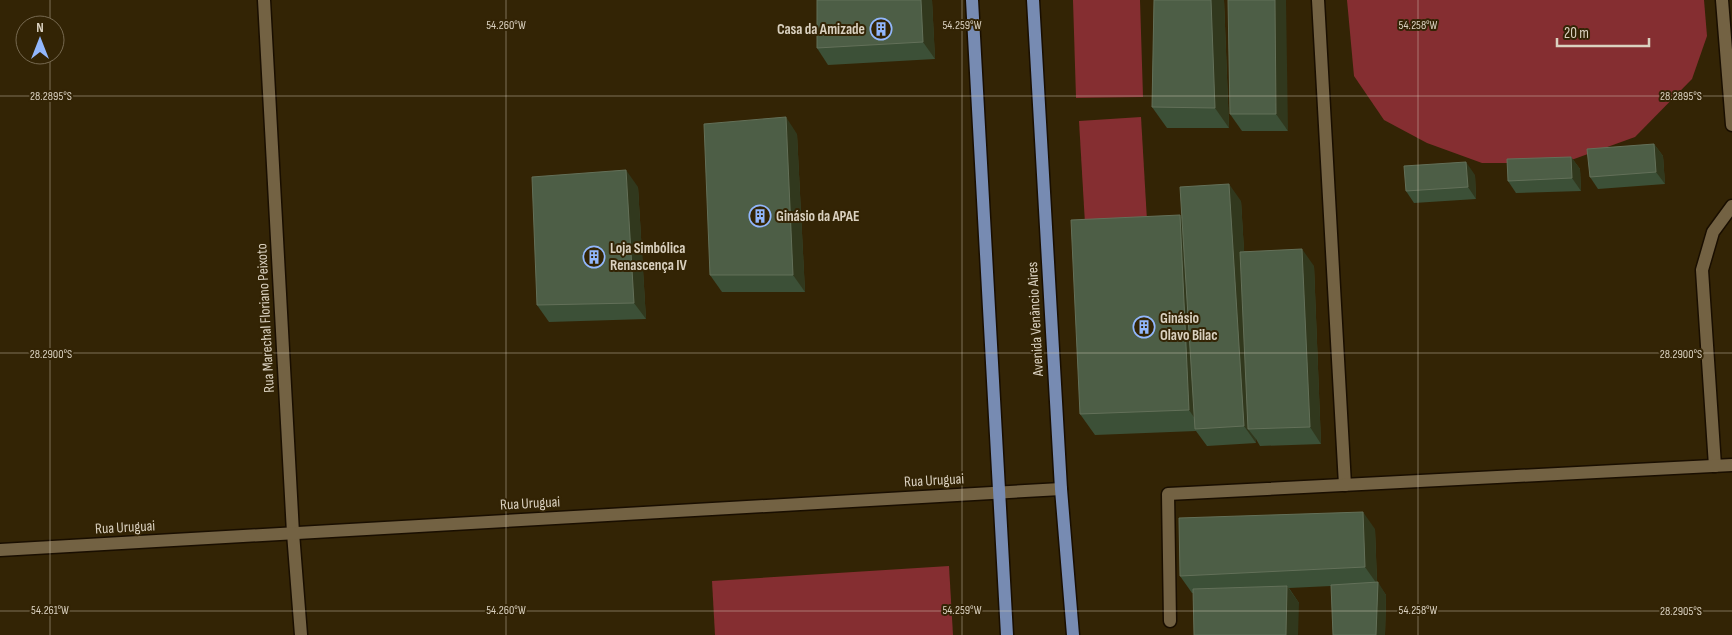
<svg xmlns="http://www.w3.org/2000/svg" width="1732" height="635" viewBox="0 0 1732 635" font-family="'Sofia Sans Condensed',sans-serif">
  <style>
    .green { fill: #852e31 }
    .lines { fill: none; stroke-linecap: round; stroke-linejoin: round }
    .minor-casing { stroke: #190e00; stroke-width: 15 }
    .major-casing { stroke: #190e00; stroke-width: 15 }
    .minor { stroke: #736243; stroke-width: 12 }
    .major { stroke: #778bb2; stroke-width: 12 }
    .wall { fill: #3c5037 }
    .shaded-wall { fill: #31381d }
    .building { fill: #4d5e46; stroke: #637059 }
    .ticks { fill: none; stroke: #dad1c0; stroke-width: 1; stroke-opacity: 0.45 }
    .labels { text-anchor: middle; stroke-width: 4; stroke-linejoin: round; paint-order: stroke }
    .poi-label { font-size: 15px; font-weight: bold; fill: #dad1c0; stroke: #332405; text-anchor: start }
    .street-label { font-size: 15px; fill: #dad1c0; stroke: #332405 }
    .ticks-label { font-size: 12px; text-anchor: middle; fill: #dad1c0; stroke: #332405; stroke-width: 4; stroke-linejoin: round; paint-order: stroke }
  </style>
  <rect width="100%" height="100%" fill="#332405"/>
  <g class="green">
    <polygon points="1073,0 1140,0 1143,97 1076,98"/>
    <polygon points="1347,0 1704,0 1707,36 1692,79 1635,137 1563,163 1482,163 1427,143 1384,120 1354,76"/>
    <polygon points="1141,117 1148,238 1086,241 1079,121"/>
    <polygon points="949,566 953,635 715,635 712,581"/>
  </g>
  <g class="lines">
    <g class="minor-casing">
      <g id="minor">
        <polyline points="264,0 293,533 301,635"/>
        <polyline points="1318,0 1345,485"/>
        <polyline points="1722,0 1732,125"/>
        <polyline points="1715,466 1702,270 1713,232 1732,206"/>
        <polyline points="0,550 1061,489"/>
        <polyline points="1170,621 1168,494 1732,465"/>
      </g>
    </g>
    <g class="major-casing">
      <g id="major">
        <polyline points="972,0 1007,635"/>
        <polyline points="1033,0 1061,489 1073,635"/>
      </g>
    </g>
    <use href="#minor" class="minor"/>
    <use href="#major" class="major"/>
  </g>
  <g class="wall">
    <polygon points="932,0 935,59 828,65 817,48"/>
    <polygon points="1154,0 1224,0 1229,128 1167,128 1152,107"/>
    <polygon points="1228,0 1288,131 1242,131 1230,114"/>
    <polygon points="797,134 805,292 722,292 710,275"/>
    <polygon points="1654,144 1663,156 1665,184 1598,189 1590,177"/>
    <polygon points="1571,157 1580,169 1581,191 1516,193 1508,181"/>
    <polygon points="1475,175 1476,199 1414,203 1406,191"/>
    <polygon points="638,187 646,319 549,322 537,305"/>
    <polygon points="1241,201 1244,251 1314,266 1321,444 1260,446 1256,439 1256,443 1207,446 1196,431 1095,435 1080,414 1180,215 1182,218"/>
    <polygon points="1375,529 1377,582 1386,595 1385,635 1333,635 1331,586 1289,588 1299,603 1192,593 1180,576"/>
  </g>
  <g class="shaded-wall">
    <polygon points="921,0 932,0 935,59 923,42"/>
    <polygon points="1211,0 1224,0 1229,128 1215,108"/>
    <polygon points="1275,0 1286,0 1288,131 1276,114"/>
    <polygon points="786,117 797,134 805,292 793,275"/>
    <polygon points="1654,144 1663,156 1665,184 1656,172"/>
    <polygon points="1571,157 1580,169 1581,191 1572,178"/>
    <polygon points="1466,162 1475,175 1476,199 1468,187"/>
    <polygon points="626,170 638,187 646,319 634,303"/>
    <polygon points="1229,184 1241,201 1255,429 1248,429 1256,439 1256,443 1244,426"/>
    <polygon points="1180,215 1194,236 1202,429 1189,410"/>
    <polygon points="1302,249 1314,266 1321,444 1310,427"/>
    <polygon points="1363,512 1375,529 1377,584 1365,567"/>
    <polygon points="1378,582 1386,595 1385,635 1376,635"/>
    <polygon points="1287,586 1299,603 1298,635 1286,635"/>
  </g>
  <g class="building">
    <polygon points="817,0 921,0 923,42 817,48"/>
    <polygon points="1154,0 1211,0 1215,108 1152,107"/>
    <polygon points="1228,0 1275,0 1276,114 1230,114"/>
    <polygon points="786,117 793,275 710,275 704,124"/>
    <polygon points="1654,144 1656,172 1590,177 1587,149"/>
    <polygon points="1571,157 1572,178 1508,181 1507,159"/>
    <polygon points="1466,162 1468,187 1406,191 1404,166"/>
    <polygon points="626,170 634,303 537,305 532,177"/>
    <polygon points="1229,184 1244,426 1195,429 1180,187"/>
    <polygon points="1180,215 1189,410 1080,414 1071,220"/>
    <polygon points="1302,249 1310,427 1248,429 1240,252"/>
    <polygon points="1363,512 1365,567 1180,576 1179,518"/>
    <polygon points="1378,582 1376,635 1333,635 1331,585"/>
    <polygon points="1287,586 1286,635 1194,635 1193,589"/>
  </g>
  <path class="ticks" d="M 50,0 L 50,25M 506,0 L 506,635M 962,0 L 962,635M 1418,0 L 1418,635M 50,55 L 50,635M 0,96 L 1732,96M 0,353 L 1732,353M 0,611 L 1732,611"/>
  <defs>
    <g id="building-ring" transform="scale(1.125)"><circle r="9.5" fill="#332405" stroke="#92b7fd" stroke-width="1.5"/><path d="M-4-6H4V6H1V3H-1V6H-4ZM-2.5-4.3h1.7v1.8h-1.7ZM.8-4.3h1.7v1.8H.8ZM-2.5-1h1.7V.8h-1.7ZM.8-1h1.7V.8H.8Z" fill="#92b7fd"/></g>
  </defs>
  <g fill-rule="evenodd">
    <use href="#building-ring" x="881" y="29"/>
    <use href="#building-ring" x="760" y="216"/>
    <use href="#building-ring" x="594" y="257"/>
    <use href="#building-ring" x="1144" y="327"/>
  </g>
  <g class="labels">
    <g class="poi-label">
      <text x="865" y="34" text-anchor="end">Casa da Amizade</text>
      <text x="776" y="221">Ginásio da APAE</text>
      <text x="610" y="253">Loja Simbólica<tspan x="610" dy="17">Renascença IV</tspan></text>
      <text x="1160" y="323">Ginásio<tspan x="1160" dy="17">Olavo Bilac</tspan></text>
    </g>
    <g class="street-label">
      <text transform="translate(265 318) rotate(-93)" y="5">Rua Marechal Floriano Peixoto</text>
      <text transform="translate(1035 319) rotate(-93)" y="5">Avenida Venâncio Aires</text>
      <text transform="translate(934 480) rotate(-3)" y="5">Rua Uruguai</text>
      <text transform="translate(530 503) rotate(-3)" y="5">Rua Uruguai</text>
      <text transform="translate(125 527) rotate(-3)" y="5">Rua Uruguai</text>
    </g>
  </g>
  <g class="ticks-label">
    <text x="506" y="29">54.260°W</text>
    <text x="962" y="29">54.259°W</text>
    <text x="1418" y="29">54.258°W</text>
    <text x="51" y="100">28.2895°S</text>
    <text x="1681" y="100">28.2895°S</text>
    <text x="51" y="358">28.2900°S</text>
    <text x="1681" y="358">28.2900°S</text>
    <text x="50" y="614">54.261°W</text>
    <text x="506" y="614">54.260°W</text>
    <text x="962" y="614">54.259°W</text>
    <text x="1418" y="614">54.258°W</text>
    <text x="1681" y="615">28.2905°S</text>
  </g>
  <g transform="translate(40 40)"><circle r="24" fill="#332405" stroke="#766950"/>
  <path d="M0-4L9 19L0 12L-9 19Z" fill="#92b7fd"/>
  <text y="-8" font-size="14" font-weight="bold" text-anchor="middle" fill="#dad1c0">N</text>
  </g>
  <path d="M1557 38v8h92v-8" fill="none" stroke="#dad1c0" stroke-width="2.5"/>
  <text x="1564" y="38" font-size="15" fill="#dad1c0" stroke="#332405" stroke-width="4" paint-order="stroke">20 m</text>
</svg>
